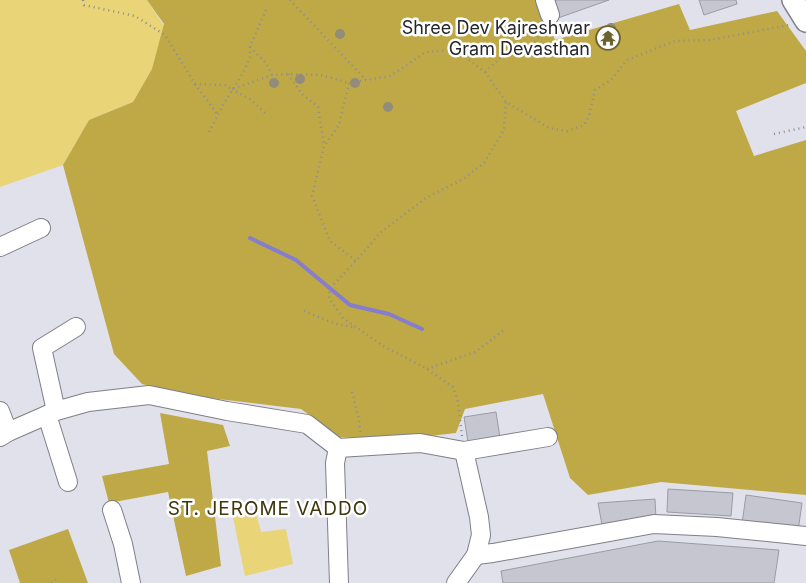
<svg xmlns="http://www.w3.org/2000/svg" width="806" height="583" viewBox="0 0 806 583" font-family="Inter,sans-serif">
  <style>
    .green { fill: #e9d477 }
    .forest { fill: #bea946 }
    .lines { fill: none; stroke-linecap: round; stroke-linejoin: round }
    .stream { stroke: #857dce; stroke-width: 4 }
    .building { fill: #c6c6d0; stroke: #9b9ba4 }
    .minor-casing { stroke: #7f7f89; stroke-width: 20 }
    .major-casing { stroke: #7f7f89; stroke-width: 24 }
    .path { stroke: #8d8d93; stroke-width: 2.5; stroke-dasharray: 1 4; stroke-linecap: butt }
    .minor { stroke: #fff; stroke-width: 18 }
    .major { stroke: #fff; stroke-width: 21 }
    .tree { fill: #928c7b }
    .labels { text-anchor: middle; stroke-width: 5; stroke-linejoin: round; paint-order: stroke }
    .poi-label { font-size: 18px; fill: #27272a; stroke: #fff; text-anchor: end }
    .neighbourhood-label { font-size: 19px; letter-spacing: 1px; fill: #40370c; stroke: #fff }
  </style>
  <rect width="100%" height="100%" fill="#e1e1eb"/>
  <g class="green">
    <polygon points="0,0 147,0 195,73 152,69 133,102 89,120 63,165 0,187"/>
    <polygon points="256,513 261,532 286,529 293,564 245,576 233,517"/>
  </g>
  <g class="forest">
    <polygon points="147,0 540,0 555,40 679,4 690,30 777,11 806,51 806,83 736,111 754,156 806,140 806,495 661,482 588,495 570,478 543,394 465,409 456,433 393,440 339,437 301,409 193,396 142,384 114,354 63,165 89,120 133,102 152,69 164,24"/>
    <polygon points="160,413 223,425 230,446 207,451 221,566 186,576 168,492 109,503 102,476 169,464"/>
    <polygon points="68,529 88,583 20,583 9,550"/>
  </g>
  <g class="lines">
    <polyline class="stream" points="250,238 296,260 350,305 389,314 422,329"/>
  </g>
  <g class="building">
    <polygon points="552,0 609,0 558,18"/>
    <polygon points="699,0 736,0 737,4 704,15"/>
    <polygon points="496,412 500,438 468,442 464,417"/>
    <polygon points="668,489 733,493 731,516 667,512"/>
    <polygon points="746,495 802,503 798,531 742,524"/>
    <polygon points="655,499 656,519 602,525 598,503"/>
    <polygon points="658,541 779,550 774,583 503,583 501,571"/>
  </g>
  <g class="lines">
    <g class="minor-casing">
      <g id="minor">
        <polyline points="545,0 550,15"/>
        <polyline points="0,247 41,228"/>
        <polyline points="0,411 8,432"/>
        <polyline points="56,411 42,348 76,327"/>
        <polyline points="47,415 68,482"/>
        <polyline points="0,437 8,432 56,411 88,402 149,395 227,411 307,424 338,448 335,463 339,583"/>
        <polyline points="338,448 420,443 464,451 479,517 481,535 476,555 456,583"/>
        <polyline points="464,451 548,437"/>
        <polyline points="112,510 123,544 131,583"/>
        <polyline points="476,555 493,553 654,524 717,527 806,536"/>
      </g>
    </g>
    <g class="major-casing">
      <polyline id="major" points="793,0 806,21"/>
    </g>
    <g class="path">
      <polyline points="83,0 84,5 135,16 165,35 195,84 225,85 232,89 272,75 288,74 321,75 349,83 390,76 426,52 456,50 485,72 506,102 549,128 567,131 584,125 589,116 595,90 611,80 627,60 675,41 710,40 789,25"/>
      <polyline points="290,0 366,80"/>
      <polyline points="250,47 266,63 272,75"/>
      <polyline points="485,72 506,53 533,45 543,29"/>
      <polyline points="288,74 302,94 318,107 324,145"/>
      <polyline points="349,83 339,125 324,146 312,196 330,241 356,261"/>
      <polyline points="195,84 218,115"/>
      <polyline points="232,89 250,99 266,114"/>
      <polyline points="209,132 223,105 243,73 250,58 250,47 255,35 266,10"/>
      <polyline points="774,134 806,127"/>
      <polyline points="304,311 336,324 353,327"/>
      <polyline points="427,369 475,352 504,330"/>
      <polyline points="352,392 359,419 360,432"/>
      <polyline points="462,436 458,402 453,387 427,369 383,346 343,318 329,298 330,288 356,261 380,233 426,198 463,179 484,163 504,130 506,102"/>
      <polyline points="51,583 56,580"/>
    </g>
    <use href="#minor" class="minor"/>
    <use href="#major" class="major"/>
  </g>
  <g class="tree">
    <circle cx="611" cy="28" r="5"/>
    <circle cx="340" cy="34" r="5"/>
    <circle cx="300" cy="79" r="5"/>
    <circle cx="274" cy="83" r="5"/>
    <circle cx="355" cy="83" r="5"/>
    <circle cx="388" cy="107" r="5"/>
  </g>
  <defs>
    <g id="temple-ring" transform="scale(1.25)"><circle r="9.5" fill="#fff" stroke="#6d612e" stroke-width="1.5"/><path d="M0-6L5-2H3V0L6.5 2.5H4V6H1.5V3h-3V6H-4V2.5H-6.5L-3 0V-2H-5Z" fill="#6d612e"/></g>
  </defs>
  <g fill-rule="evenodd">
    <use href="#temple-ring" x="608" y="38"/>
  </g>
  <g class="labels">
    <g class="poi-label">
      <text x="590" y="34">Shree Dev Kajreshwar<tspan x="590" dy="21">Gram Devasthan</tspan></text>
    </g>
    <g class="neighbourhood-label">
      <text x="268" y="515">ST. JEROME VADDO</text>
    </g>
  </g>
</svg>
